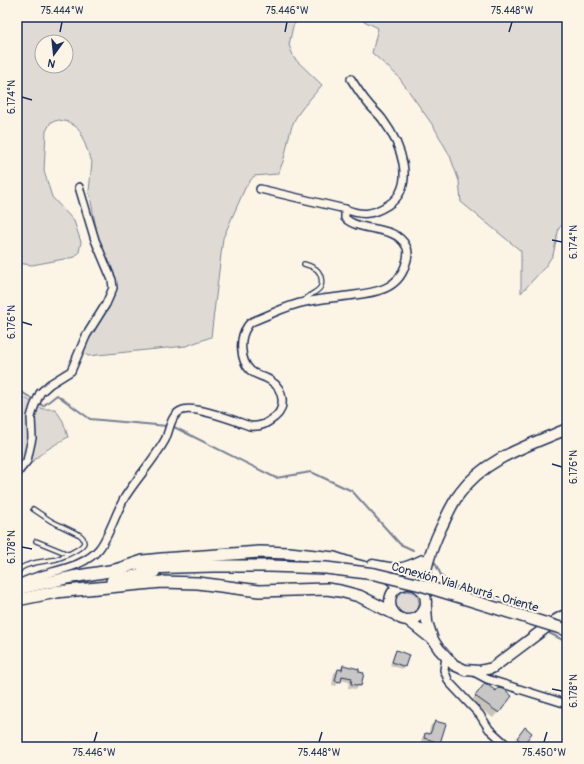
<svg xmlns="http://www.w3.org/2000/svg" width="584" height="764" viewBox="0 0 584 764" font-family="Pangolin,sans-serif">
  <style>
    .green { fill: #dfdbd4; stroke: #7d8599; fill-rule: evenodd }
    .shadow { fill: #0003 }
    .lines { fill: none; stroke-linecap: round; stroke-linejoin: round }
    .stream { stroke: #767f94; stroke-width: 2 }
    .building { fill: #c8c7c6; stroke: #1b2f5e }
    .lane-casing { stroke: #1b2f5e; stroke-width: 6 }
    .street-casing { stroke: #1b2f5e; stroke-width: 10 }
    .secondary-casing { stroke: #1b2f5e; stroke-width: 13 }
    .primary-casing { stroke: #1b2f5e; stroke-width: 14 }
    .lane { stroke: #fcf5e5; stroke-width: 3.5 }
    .street { stroke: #fcf5e5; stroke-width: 7 }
    .secondary { stroke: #fcf5e5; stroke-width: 10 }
    .primary { stroke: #fcf5e5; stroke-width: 11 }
    .primary-bridge-casing { stroke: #1b2f5e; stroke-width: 14; stroke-linecap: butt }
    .primary-bridge { stroke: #fcf5e5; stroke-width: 11 }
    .ticks { fill: none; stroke: #1b2f5e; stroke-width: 1.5 }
    .labels { text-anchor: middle; stroke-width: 4; stroke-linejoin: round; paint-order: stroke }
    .street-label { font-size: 12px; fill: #1b2f5e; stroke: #fcf5e5 }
    .neatline { fill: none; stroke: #1b2f5e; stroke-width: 1.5 }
    .ticks-label { font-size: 10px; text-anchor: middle; fill: #1b2f5e }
  </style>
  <rect width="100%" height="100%" fill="#fcf5e5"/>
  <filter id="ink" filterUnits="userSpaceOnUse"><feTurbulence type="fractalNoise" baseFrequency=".025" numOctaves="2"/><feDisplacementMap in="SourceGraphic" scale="8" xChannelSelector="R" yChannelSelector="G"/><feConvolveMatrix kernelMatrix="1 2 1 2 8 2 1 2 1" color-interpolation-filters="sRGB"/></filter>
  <g filter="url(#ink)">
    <g class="green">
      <path d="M 17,17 L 300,17 L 293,26 L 289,45 L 294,58 L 322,85 C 314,95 302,107 295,119 C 286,136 288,158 277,174 L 254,176 L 246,186 L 223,238 L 211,337 L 186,346 L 88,356 L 83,352 L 85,344 L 113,299 L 116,287 L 98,238 L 89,191 L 92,162 L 79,129 L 69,122 L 59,120 L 51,122 L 46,131 L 44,171 L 52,197 L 74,221 L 81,242 L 79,252 L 75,257 L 32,265 L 17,263 ZM 42,42 L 66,42 L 66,66 L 42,66 Z"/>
      <polygon points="356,17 567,17 567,226 562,225 559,228 553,255 544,268 521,293 521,251 461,202 459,181 450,156 434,127 398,76 372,53 378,28"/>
      <path d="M 17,393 L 43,409 L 55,409 L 63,421 L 68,437 C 44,451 29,459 17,485 Z"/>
      <circle cx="407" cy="603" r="12"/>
    </g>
    <g class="shadow">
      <polygon points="567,564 567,571 564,570 564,567"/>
      <polygon points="396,652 404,666 402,669 390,665 394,654"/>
      <polygon points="343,666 362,673 360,686 356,689 348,688 349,682 340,680 336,686 332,685 334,673"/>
      <polygon points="485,685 496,692 511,696 493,718 471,701"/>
      <polygon points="435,722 439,742 435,746 421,741 422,738 425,734 428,735 431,725"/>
      <polygon points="522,731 523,743 521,745 515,741"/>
      <polygon points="541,742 551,745 550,747 538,747"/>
    </g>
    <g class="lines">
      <g class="stream">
        <polyline points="17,389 34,400"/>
        <polyline points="38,402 43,406 57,395 90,419 167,426"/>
        <polyline points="172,426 276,478 311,472 352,491 400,544 413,550"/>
        <polyline points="434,561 442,577 451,584 479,597 491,596 504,599 516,609"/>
        <polyline points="547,632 567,642"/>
      </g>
    </g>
    <g class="building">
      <polygon points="396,650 409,655 405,667 392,662"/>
      <polygon points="343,665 359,669 359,672 364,673 361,686 351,684 352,678 342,676 341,682 335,681 338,669 342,670"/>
      <polygon points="485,683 496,691 498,688 504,689 512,696 499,713 475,696"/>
      <polygon points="435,721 446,724 440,743 424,738 425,733 430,734"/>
      <polygon points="525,727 532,733 524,744 517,738"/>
    </g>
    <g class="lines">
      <g class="lane-casing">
        <g id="lane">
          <path d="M 304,301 C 308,295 314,294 319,289 C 324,284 321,273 316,269 C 313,267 308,265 304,264"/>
          <polyline points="36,541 68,554"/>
          <path d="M 17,576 C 18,573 19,570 21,568 C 30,562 42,562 52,560 C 59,559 81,550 84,543 L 83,538 L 80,535 L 51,521 L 33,509"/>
        </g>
      </g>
      <g class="street-casing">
        <g id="street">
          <path d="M 260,189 L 345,209 C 362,216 372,215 388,205 C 418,186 400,143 383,120 C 379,114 372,109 367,102 C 361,95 356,87 351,79"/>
          <polyline points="17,473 27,461 28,456 32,438 31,417 34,407 40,393 50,384 71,371 86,336 106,304 113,288 112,280 95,240 79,187"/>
          <path d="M 17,585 C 41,570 80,572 99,549 C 109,537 116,512 125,497 C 137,478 154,460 165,440 C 170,430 170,414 183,410 C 197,406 235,421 250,426 C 261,427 266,424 275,417 C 286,408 284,389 271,381 C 265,376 256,376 250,370 C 240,360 239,338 247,327 C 249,323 253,321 256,320 C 272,314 288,305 305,302 C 319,299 333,298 347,296 C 370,293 397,292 405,266 C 407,260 410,252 406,246 C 395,224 360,233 345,218 L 345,209"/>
          <polyline points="446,657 444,670 449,682 480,715 489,729 509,747"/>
          <polyline points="472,671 487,679 567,704"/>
        </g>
      </g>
      <g class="secondary-casing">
        <g id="secondary">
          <path d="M 373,565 C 397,570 400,571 423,560"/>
          <circle cx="408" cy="602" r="18"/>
          <polyline points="402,585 414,573 421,563"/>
          <path d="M 423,592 C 424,569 431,549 441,528 C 447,516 452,503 460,493 C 485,458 530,445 567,429"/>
          <polyline points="426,607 427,622 433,640"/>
          <polyline points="409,621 433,640 439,649 454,665 465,670 479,671 492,668 499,663 556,620 563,616 567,616"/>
        </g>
      </g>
      <g class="primary-casing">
        <g id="primary">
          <polyline points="143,568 213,566 269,566"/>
          <polyline points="116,570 143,561 162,559 260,552 289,553 334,558 355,565 379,571 386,574 398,586"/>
          <polyline points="112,581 154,572"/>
          <polyline points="17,589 72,577 122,569"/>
          <polyline points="55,592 162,582 198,583 259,591 327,589 340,591 359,596 393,613"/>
          <polyline points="17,600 61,591"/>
        </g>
      </g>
      <use href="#lane" class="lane"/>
      <use href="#street" class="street"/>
      <use href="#secondary" class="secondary"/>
      <use href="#primary" class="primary"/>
      <g class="primary-bridge-casing">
        <polyline id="primary-bridge" points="269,566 326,568 375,574 421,585 567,630"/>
      </g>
      <use href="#primary-bridge" class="primary-bridge"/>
    </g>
  </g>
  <path class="ticks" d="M 60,32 L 62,22M 285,32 L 287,22M 509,32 L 512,22M 22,97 L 32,100M 552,240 L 562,242M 22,322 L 32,325M 552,464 L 562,467M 22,547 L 32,549M 552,689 L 562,691M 94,742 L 97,732M 319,742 L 322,732M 544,742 L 547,732"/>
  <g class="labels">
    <g class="street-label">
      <text transform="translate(465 587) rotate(16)" y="4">Conexión Vial Aburrá - Oriente</text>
    </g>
  </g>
  <rect width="584" height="764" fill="none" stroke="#fcf5e5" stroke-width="44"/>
  <g transform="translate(54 54) rotate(195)"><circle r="19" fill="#fcf5e5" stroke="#a2a6af"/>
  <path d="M0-3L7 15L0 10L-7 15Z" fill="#1b2f5e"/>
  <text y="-6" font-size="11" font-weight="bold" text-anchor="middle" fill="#1b2f5e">N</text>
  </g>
  <rect x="22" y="22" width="540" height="720" class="neatline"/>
  <g class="ticks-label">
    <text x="62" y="14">75.444°W</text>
    <text x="287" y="14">75.446°W</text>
    <text x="512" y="14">75.448°W</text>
    <text transform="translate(11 97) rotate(-90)" y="4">6.174°N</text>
    <text transform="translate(573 242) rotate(-90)" y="4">6.174°N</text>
    <text transform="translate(11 322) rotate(-90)" y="4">6.176°N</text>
    <text transform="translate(573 467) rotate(-90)" y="4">6.176°N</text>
    <text transform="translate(11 547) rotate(-90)" y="4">6.178°N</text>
    <text transform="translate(573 691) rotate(-90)" y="4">6.178°N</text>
    <text x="94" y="756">75.446°W</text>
    <text x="319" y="756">75.448°W</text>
    <text x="544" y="756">75.450°W</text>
  </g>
</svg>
